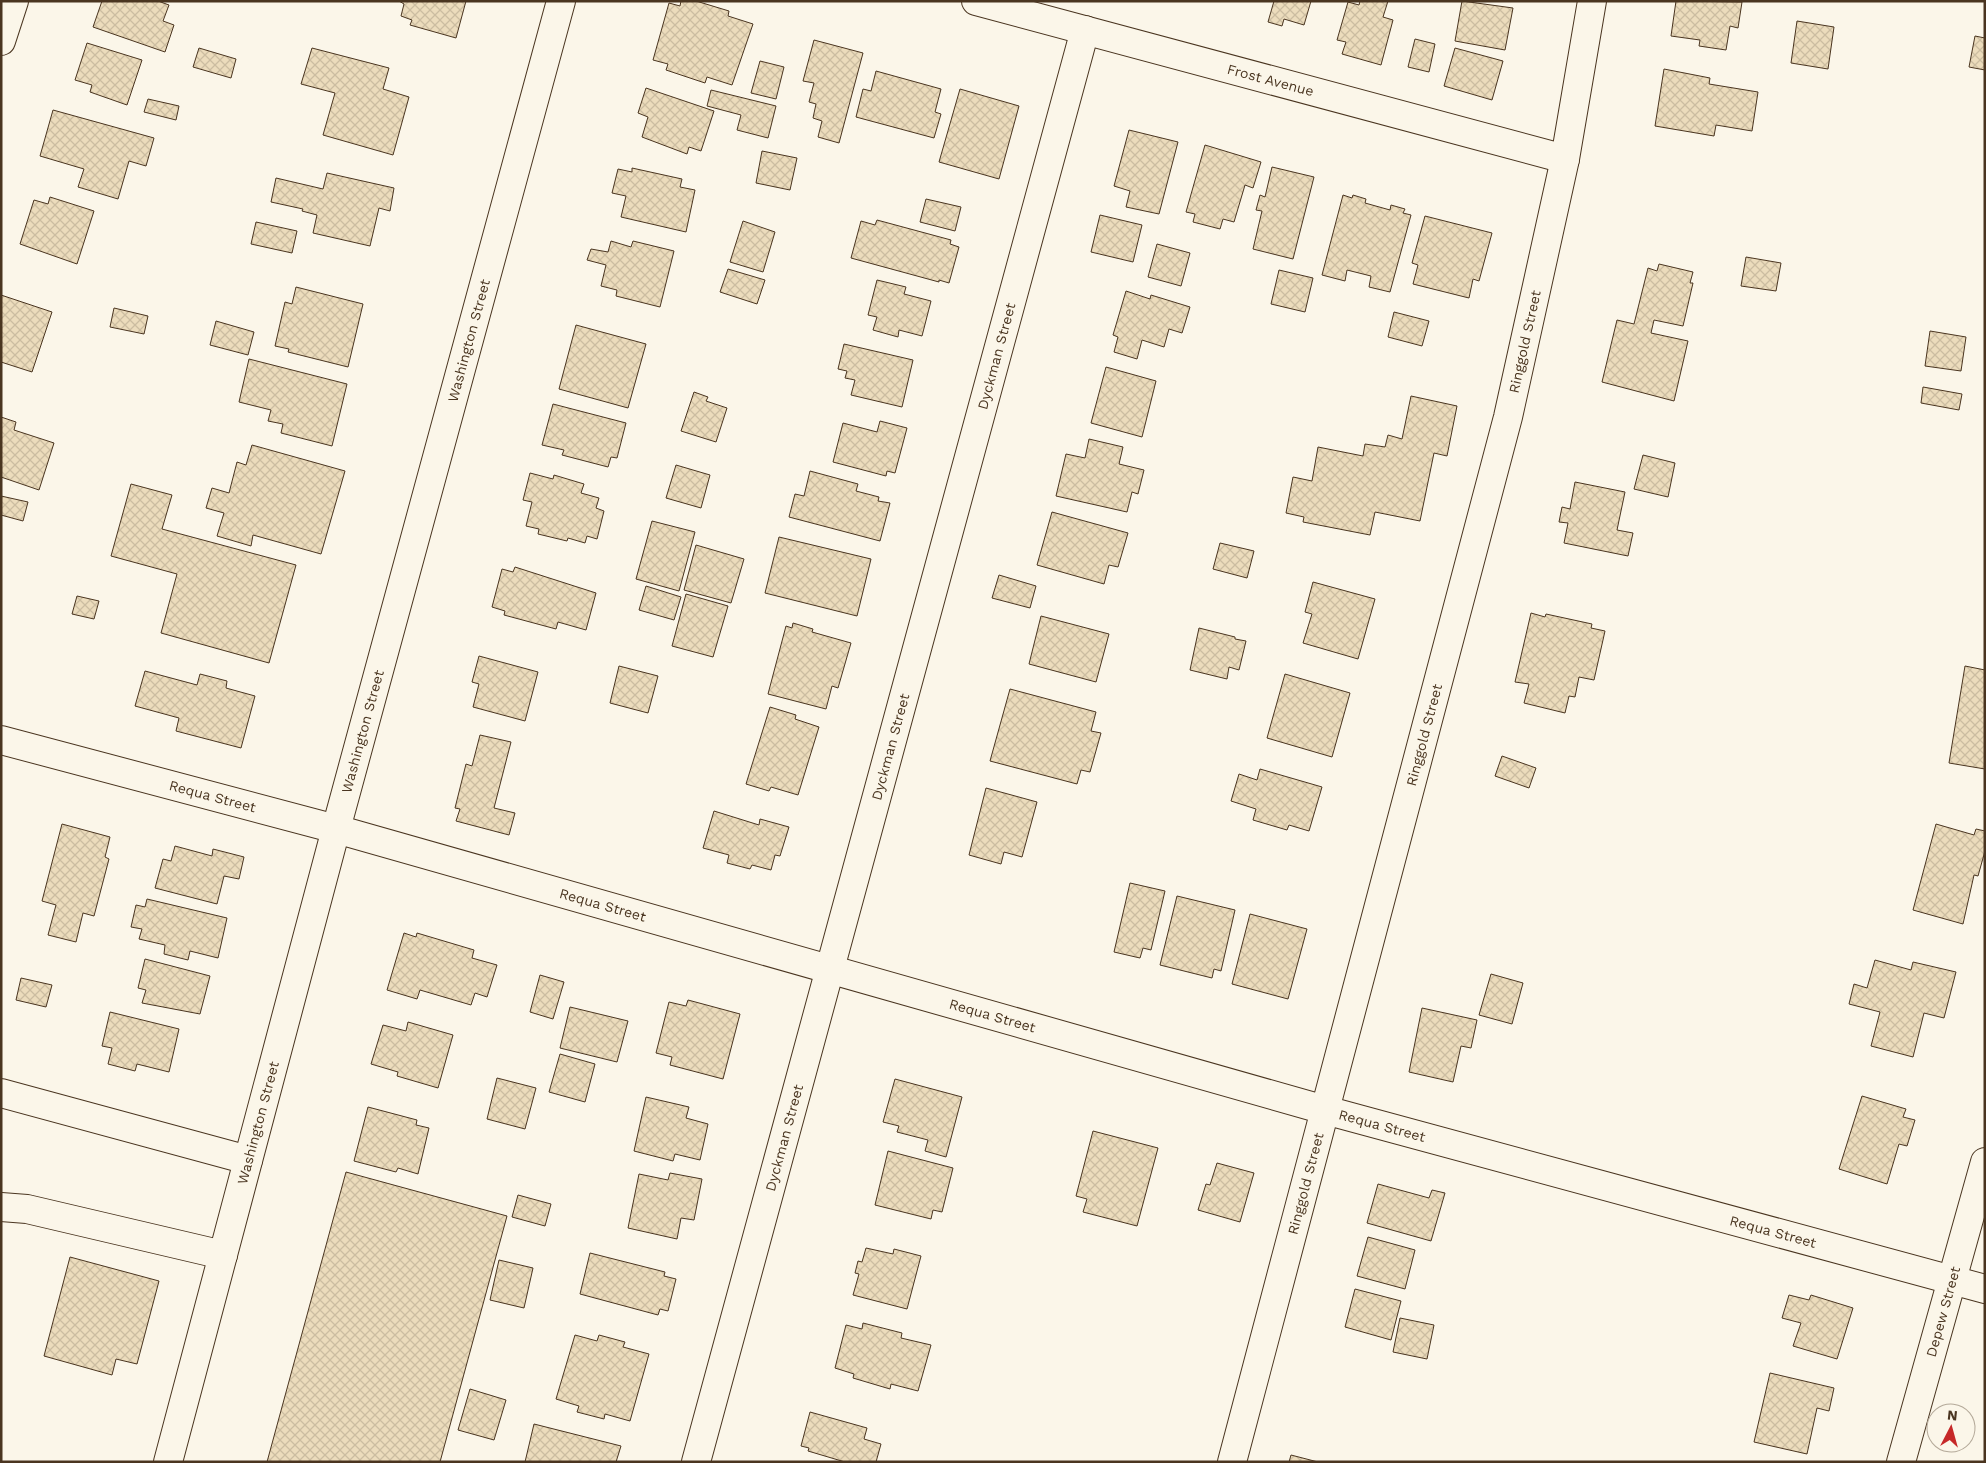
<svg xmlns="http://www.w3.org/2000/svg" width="1986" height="1463" viewBox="0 0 1986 1463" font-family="'Work Sans',sans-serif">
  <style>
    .building { fill: url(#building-cross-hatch); stroke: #4a3520 }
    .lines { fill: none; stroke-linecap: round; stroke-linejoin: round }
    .minor-casing { stroke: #4a3520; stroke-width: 30 }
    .minor { stroke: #fbf6e9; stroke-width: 28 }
    .labels { text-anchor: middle; stroke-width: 4; stroke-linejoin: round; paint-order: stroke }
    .street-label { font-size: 14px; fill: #4a3520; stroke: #fbf6e9 }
  </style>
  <defs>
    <pattern id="building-cross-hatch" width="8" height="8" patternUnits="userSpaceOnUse" patternTransform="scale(1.25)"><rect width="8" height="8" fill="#ecdcbc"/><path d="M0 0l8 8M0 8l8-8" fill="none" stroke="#ccbda1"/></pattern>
  </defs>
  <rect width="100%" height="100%" fill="#fbf6e9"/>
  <g class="building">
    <polygon points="102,1 158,1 169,5 163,21 174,25 165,52 93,27"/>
    <polygon points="399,1 466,1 456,38 410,25 412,20 401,16 404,4"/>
    <polygon points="681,1 696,1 729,11 728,16 753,24 732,85 707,77 705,83 666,70 668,64 653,60 669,3 680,6"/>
    <polygon points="1274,1 1311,1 1304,25 1284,19 1282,26 1268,22"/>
    <polygon points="1360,1 1388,1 1383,17 1393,20 1381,65 1342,54 1346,42 1337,40 1348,2 1359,5"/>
    <polygon points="1462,1 1513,8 1505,50 1455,41"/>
    <polygon points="1676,1 1742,2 1738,28 1730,26 1726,50 1699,46 1700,40 1671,36"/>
    <polygon points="1797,21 1834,27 1828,69 1791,63"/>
    <polygon points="1975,36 1985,38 1985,70 1969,67"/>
    <polygon points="1415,39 1435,44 1429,72 1408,67"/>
    <polygon points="814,40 863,53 839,143 818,137 822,121 813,118 816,104 809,102 814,83 803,81"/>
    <polygon points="87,43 142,60 127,105 90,92 92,85 75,80"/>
    <polygon points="199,48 236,59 231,78 193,67"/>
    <polygon points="312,48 389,68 383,89 409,97 393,155 323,135 335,93 301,84"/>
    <polygon points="1455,48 1503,61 1492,100 1444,86"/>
    <polygon points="760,61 784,67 776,99 751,93"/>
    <polygon points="1664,69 1710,78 1709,84 1758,92 1752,131 1716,125 1714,136 1655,126"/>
    <polygon points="876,71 941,89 935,112 941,114 934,138 856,117 863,89 871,91"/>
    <polygon points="646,88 714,111 701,151 689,147 687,154 642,137 648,117 638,113"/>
    <polygon points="960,89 1019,106 999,179 939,162"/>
    <polygon points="711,90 776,106 768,138 737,130 741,115 707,106"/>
    <polygon points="148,99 179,106 176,120 144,112"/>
    <polygon points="53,110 154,138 146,166 129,161 118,199 78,187 84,169 40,156"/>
    <polygon points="1129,130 1178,142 1159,214 1126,207 1130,191 1114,186"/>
    <polygon points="1205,145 1261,162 1253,188 1245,185 1234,222 1223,219 1220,229 1193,222 1195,214 1186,212"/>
    <polygon points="762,151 797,158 790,190 756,183"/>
    <polygon points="1272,167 1314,177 1293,259 1253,249 1262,211 1256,210 1260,195 1265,197"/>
    <polygon points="632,168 682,179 680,187 695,190 686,232 621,217 626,196 612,193 618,169 632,172"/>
    <polygon points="327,173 394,188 390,211 379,208 370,246 313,233 317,215 302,211 303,209 271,202 276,178 323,189"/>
    <polygon points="1343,195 1352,198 1353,195 1366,199 1365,203 1390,210 1391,205 1405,209 1403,213 1411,215 1390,292 1369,287 1371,276 1347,270 1345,281 1322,275"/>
    <polygon points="50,197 94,211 77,264 20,244 34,200 48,204"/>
    <polygon points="926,199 961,207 955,231 920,222"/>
    <polygon points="1100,215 1142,225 1133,262 1091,252"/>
    <polygon points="1425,216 1492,233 1479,281 1473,279 1469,298 1413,284 1418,265 1412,263"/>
    <polygon points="877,220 951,240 950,244 959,247 949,283 939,280 939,282 851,258 861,221 875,225"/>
    <polygon points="743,221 775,232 763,272 730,262"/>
    <polygon points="256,222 297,231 292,253 251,244"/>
    <polygon points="611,241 631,247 633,241 674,251 660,307 616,296 617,290 601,286 606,265 587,260 591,249 608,252"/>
    <polygon points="1157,244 1190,253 1181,286 1148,277"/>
    <polygon points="1746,257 1781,263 1776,291 1741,286"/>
    <polygon points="1659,264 1693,272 1690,283 1693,283 1683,326 1654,320 1651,333 1688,341 1674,401 1602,382 1617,320 1634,324 1648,268 1657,271"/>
    <polygon points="728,269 765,280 757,304 720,292"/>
    <polygon points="1279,270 1313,278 1305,312 1271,304"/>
    <polygon points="877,280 906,287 904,294 931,301 922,336 899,330 898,337 873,330 877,317 868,315"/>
    <polygon points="296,287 363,304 348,367 288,352 289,349 275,346 285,302 292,304"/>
    <polygon points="1126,291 1150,299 1151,295 1190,307 1182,333 1169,329 1164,347 1142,340 1137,359 1114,352 1118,337 1113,335"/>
    <polygon points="1,295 52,312 32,372 1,362"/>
    <polygon points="114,308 148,316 144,334 110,327"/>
    <polygon points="1394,312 1429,321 1422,346 1388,337"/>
    <polygon points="216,321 254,332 248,355 210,345"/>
    <polygon points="576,325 646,344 628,408 559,389"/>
    <polygon points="1930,331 1966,337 1961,371 1925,366"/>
    <polygon points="844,344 913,360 902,407 851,395 855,380 845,378 847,371 838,369"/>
    <polygon points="249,359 347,384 332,446 281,433 283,424 268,421 271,410 239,402"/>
    <polygon points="1106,367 1156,381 1142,437 1091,423"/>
    <polygon points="1923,387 1962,394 1959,410 1921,403"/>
    <polygon points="694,392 708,397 706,401 727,408 716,442 681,431"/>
    <polygon points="1411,396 1457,406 1447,456 1434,453 1420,521 1375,512 1370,535 1303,522 1304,517 1286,513 1293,477 1312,481 1318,447 1363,456 1365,444 1385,447 1388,435 1402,439"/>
    <polygon points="553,404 626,423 617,458 611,457 608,467 562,455 564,450 542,445"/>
    <polygon points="1,417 16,422 14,430 54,443 39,490 1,477"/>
    <polygon points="880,421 907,428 895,473 887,471 886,476 833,462 843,423 877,432"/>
    <polygon points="1089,439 1123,447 1119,464 1144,470 1138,494 1132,492 1127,512 1056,496 1066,454 1085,458"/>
    <polygon points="252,445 345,471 321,554 253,535 251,546 217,536 224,513 206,508 212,488 229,493 237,462 246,465"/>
    <polygon points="1643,455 1675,463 1668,497 1634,489"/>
    <polygon points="676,465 710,475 701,508 666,498"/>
    <polygon points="810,471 858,484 856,491 879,497 878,501 890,503 880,541 789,517 795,494 804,496"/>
    <polygon points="530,473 553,479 554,475 584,484 581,493 599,498 596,508 604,511 597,539 587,536 585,543 568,538 567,541 538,534 539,529 526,526 532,502 523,500"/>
    <polygon points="1575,482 1625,492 1617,530 1633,533 1628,556 1564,543 1568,523 1559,522 1562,507 1570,509"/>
    <polygon points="131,484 172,495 162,529 296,565 269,663 161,633 177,574 111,556"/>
    <polygon points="1,496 28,502 23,521 1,515"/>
    <polygon points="1052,512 1128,533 1118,567 1109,565 1104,584 1037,565"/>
    <polygon points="652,521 695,532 679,591 636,579"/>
    <polygon points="779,537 871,559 857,616 765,593"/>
    <polygon points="1220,543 1254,551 1247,578 1213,569"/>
    <polygon points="696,545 744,559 731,603 684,590"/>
    <polygon points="515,567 596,593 586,630 558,622 556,629 504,615 505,611 492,607 502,569 513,572"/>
    <polygon points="999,575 1036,586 1030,608 992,598"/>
    <polygon points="1313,582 1375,599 1358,659 1303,643 1312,614 1305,612"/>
    <polygon points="646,586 681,597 674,620 639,610"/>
    <polygon points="686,594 728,606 713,657 672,646"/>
    <polygon points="77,596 99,601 94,619 72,614"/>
    <polygon points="1531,613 1545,617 1546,614 1592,624 1591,628 1605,631 1594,680 1579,677 1575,697 1569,696 1565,713 1524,703 1529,684 1515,682"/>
    <polygon points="1041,616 1109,634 1096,682 1029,664"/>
    <polygon points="793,623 813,629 812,632 851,643 838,688 832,686 826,709 768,694 786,626 792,628"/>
    <polygon points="1199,628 1235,637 1235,639 1246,641 1239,670 1229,667 1227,679 1190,670"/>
    <polygon points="479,656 538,672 525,721 473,707 479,684 472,682"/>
    <polygon points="619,666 658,676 648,713 610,703"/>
    <polygon points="1965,666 1985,670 1985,769 1949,763"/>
    <polygon points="145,671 197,685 200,674 227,681 226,688 255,696 241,748 176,731 179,718 135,706"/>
    <polygon points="1285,674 1350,693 1332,757 1267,738"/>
    <polygon points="1010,689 1096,712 1091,731 1101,733 1090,772 1081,770 1077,784 990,761"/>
    <polygon points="770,707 796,715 795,719 819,727 798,795 771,787 769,791 746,784"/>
    <polygon points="480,735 511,742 494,808 515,813 509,835 456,821 460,809 455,808 466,764 472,766"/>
    <polygon points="1502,756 1536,768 1529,788 1495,776"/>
    <polygon points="1260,769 1322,787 1309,831 1289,825 1287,830 1253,820 1256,809 1231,801 1239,774 1257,780"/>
    <polygon points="986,788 1037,802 1022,857 1004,852 1001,864 969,855"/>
    <polygon points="714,811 759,825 760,819 789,827 780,856 775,855 771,870 752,865 750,869 727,863 729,855 703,848"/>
    <polygon points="62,824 110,837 105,857 109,859 94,916 83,913 76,942 48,935 56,905 42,901"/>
    <polygon points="1936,824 1974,835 1976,829 1985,831 1985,851 1978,876 1974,875 1963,924 1913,910"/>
    <polygon points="175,846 212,856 213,849 244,857 239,879 224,876 217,904 155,888 163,859 171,861"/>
    <polygon points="1130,883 1165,891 1151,950 1143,948 1140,958 1114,952"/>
    <polygon points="1177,896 1235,910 1221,971 1214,969 1212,978 1160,965"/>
    <polygon points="147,899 227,918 218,958 190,951 188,960 164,954 165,945 139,939 142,929 131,927 136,905 145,907"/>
    <polygon points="1250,914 1307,929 1288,999 1232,984"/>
    <polygon points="404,933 416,937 417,933 474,950 472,958 497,965 487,997 475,993 471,1005 420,990 417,999 387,990"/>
    <polygon points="145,959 210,976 200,1014 142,1003 146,990 138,988"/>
    <polygon points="1875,960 1911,970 1913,962 1956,972 1944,1018 1924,1013 1913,1057 1871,1046 1880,1012 1849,1004 1854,984 1867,988"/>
    <polygon points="1491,974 1523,983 1512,1024 1479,1015"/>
    <polygon points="540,975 564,982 553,1019 530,1012"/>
    <polygon points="21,978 52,985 46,1007 16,1000"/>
    <polygon points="688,1000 740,1014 723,1079 670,1065 672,1057 656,1053 669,1002 686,1006"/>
    <polygon points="570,1007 628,1021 617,1062 560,1048"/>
    <polygon points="1422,1008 1477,1020 1471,1048 1461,1046 1453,1082 1409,1072"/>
    <polygon points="110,1012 179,1029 169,1072 137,1064 135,1071 108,1064 112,1048 102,1046"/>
    <polygon points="408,1022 453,1035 438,1088 397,1076 398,1072 371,1064 383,1025 406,1031"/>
    <polygon points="560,1054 595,1064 585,1102 549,1092"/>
    <polygon points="497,1078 536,1088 525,1129 487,1119"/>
    <polygon points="895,1079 962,1097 946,1157 925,1151 928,1140 897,1132 899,1126 883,1122"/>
    <polygon points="1862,1096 1906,1109 1903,1117 1915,1120 1907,1146 1899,1144 1887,1184 1839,1169"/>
    <polygon points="646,1097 689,1107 686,1118 708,1124 700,1160 675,1154 673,1161 634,1151"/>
    <polygon points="368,1107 417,1120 416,1125 429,1128 418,1174 398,1168 396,1172 354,1161"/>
    <polygon points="1093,1131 1158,1148 1137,1226 1083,1212 1087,1199 1076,1196"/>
    <polygon points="888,1151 953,1168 942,1212 933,1210 931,1219 875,1205"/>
    <polygon points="1217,1163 1254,1173 1240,1222 1198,1210 1206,1184 1210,1185"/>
    <polygon points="346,1172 507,1216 440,1462 267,1462"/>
    <polygon points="670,1173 702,1179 694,1220 681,1218 677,1239 628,1228 639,1174 668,1180"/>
    <polygon points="1378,1184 1429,1198 1432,1190 1445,1193 1431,1241 1367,1223"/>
    <polygon points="518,1195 551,1204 545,1226 512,1217"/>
    <polygon points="1368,1237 1415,1250 1405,1289 1357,1276"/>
    <polygon points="866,1248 893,1254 894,1249 921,1256 907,1309 853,1295 859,1274 855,1273 858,1261 862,1262"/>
    <polygon points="590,1253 665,1272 664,1276 676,1279 668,1311 660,1309 658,1315 580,1294"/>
    <polygon points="70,1257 159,1281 137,1364 116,1359 112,1375 44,1356"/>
    <polygon points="499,1260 533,1268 524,1308 490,1300"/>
    <polygon points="1355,1289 1401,1301 1391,1340 1345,1327"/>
    <polygon points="1789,1295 1809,1300 1811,1295 1853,1308 1837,1359 1793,1346 1801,1323 1782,1318"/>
    <polygon points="1400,1318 1434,1325 1427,1359 1393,1352"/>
    <polygon points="863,1323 902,1333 901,1338 931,1345 918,1391 891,1384 890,1389 853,1378 854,1374 835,1368 846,1325 862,1329"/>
    <polygon points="575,1335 597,1341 599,1335 625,1342 623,1347 649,1354 630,1421 605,1414 604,1419 577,1412 579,1406 556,1399"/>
    <polygon points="1770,1373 1834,1388 1829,1411 1817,1408 1807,1454 1754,1442"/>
    <polygon points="470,1389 506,1400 494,1440 458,1430"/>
    <polygon points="810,1412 867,1428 864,1439 881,1444 876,1462 845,1462 808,1451 809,1448 801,1446"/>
    <polygon points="534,1424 621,1446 616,1462 525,1462"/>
    <polygon points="1291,1455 1318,1462 1289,1462"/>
  </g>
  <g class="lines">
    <g class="minor-casing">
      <g id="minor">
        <path id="s1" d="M 976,1 L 1565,159"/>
        <polyline points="1,41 14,1"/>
        <path id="s2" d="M 1,740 L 336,829 L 1325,1110 L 1985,1289"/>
        <polyline points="1,1093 248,1160"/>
        <polyline points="1,1207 27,1209 223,1255"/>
        <path id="s3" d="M 168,1462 L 336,829 L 561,1"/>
        <path id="s4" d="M 696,1462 L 1085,30"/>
        <path id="s5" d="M 1232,1462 L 1508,417 L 1565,159 L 1592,1"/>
        <path id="s6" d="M 1901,1462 L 1985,1162"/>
      </g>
    </g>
    <use href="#minor" class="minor"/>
  </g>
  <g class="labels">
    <g class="street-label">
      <text dy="5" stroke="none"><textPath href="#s1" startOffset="305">Frost Avenue</textPath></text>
      <text dy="5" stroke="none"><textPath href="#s3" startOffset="1161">Washington Street</textPath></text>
      <text dy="5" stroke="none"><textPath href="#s5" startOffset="1158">Ringgold Street</textPath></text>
      <text dy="5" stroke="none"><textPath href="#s4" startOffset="1146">Dyckman Street</textPath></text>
      <text dy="5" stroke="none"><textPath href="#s3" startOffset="756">Washington Street</textPath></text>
      <text dy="5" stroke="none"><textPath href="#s5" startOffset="752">Ringgold Street</textPath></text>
      <text dy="5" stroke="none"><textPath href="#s4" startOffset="741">Dyckman Street</textPath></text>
      <text dy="5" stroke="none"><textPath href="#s2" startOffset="219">Requa Street</textPath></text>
      <text dy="5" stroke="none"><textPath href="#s2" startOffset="624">Requa Street</textPath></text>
      <text dy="5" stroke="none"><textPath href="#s2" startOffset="1029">Requa Street</textPath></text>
      <text dy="5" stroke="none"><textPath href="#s3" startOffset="351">Washington Street</textPath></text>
      <text dy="5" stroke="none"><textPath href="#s2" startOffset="1434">Requa Street</textPath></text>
      <text dy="5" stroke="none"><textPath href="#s4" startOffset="336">Dyckman Street</textPath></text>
      <text dy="5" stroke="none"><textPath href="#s5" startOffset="288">Ringgold Street</textPath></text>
      <text dy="5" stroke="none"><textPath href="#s2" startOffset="1839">Requa Street</textPath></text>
      <text dy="5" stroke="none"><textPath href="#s6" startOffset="156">Depew Street</textPath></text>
    </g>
  </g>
  <rect width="1986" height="1463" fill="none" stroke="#4a3520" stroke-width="5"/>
  <g transform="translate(1951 1428) rotate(6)"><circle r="24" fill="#fbf6e9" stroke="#b4a999"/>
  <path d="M0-4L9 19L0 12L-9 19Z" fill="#c62828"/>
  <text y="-8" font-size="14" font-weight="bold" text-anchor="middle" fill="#4a3520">N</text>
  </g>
</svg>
